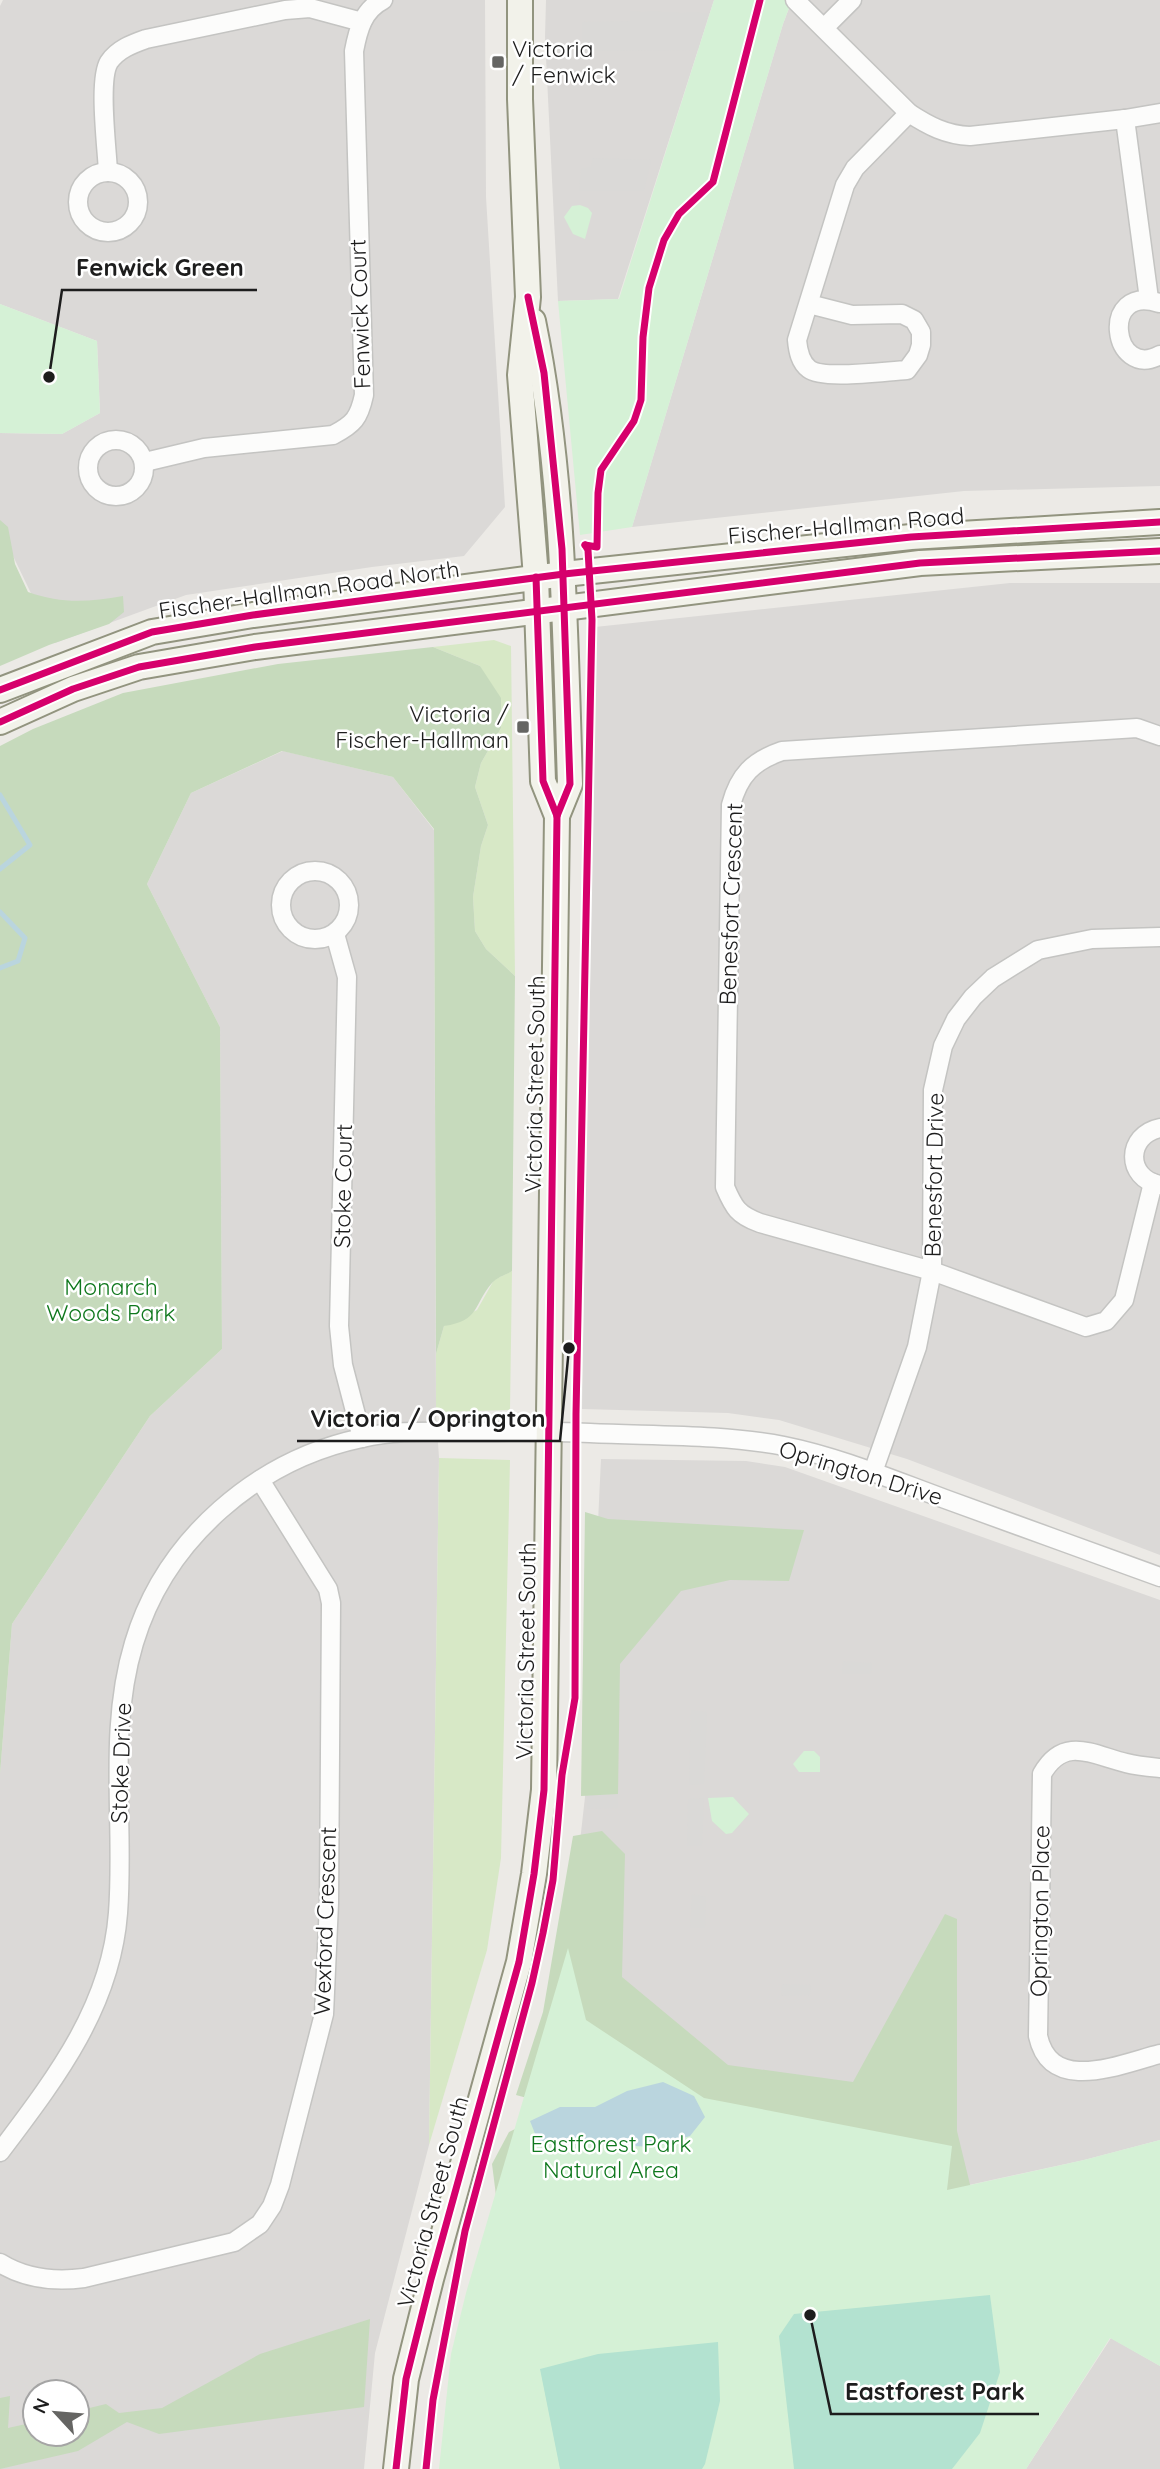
<svg xmlns="http://www.w3.org/2000/svg" width="1160" height="2469" viewBox="0 0 1160 2469" font-family="Quicksand,sans-serif">
  <style>
    .residential { fill: #dbd9d7; fill-rule: evenodd }
    .religious { fill: #dad9d7 }
    .grass { fill: #d7e8c6 }
    .forest { fill: #c6dabc }
    .park { fill: #d5f1d6 }
    .pitch { fill: #b3e2d0 }
    .water { fill: #bad5de }
    .lines { fill: none; stroke-linecap: round; stroke-linejoin: round }
    .stream { stroke: #bad5de; stroke-width: 5 }
    .minor-casing { stroke: #c4c4c2; stroke-width: 21 }
    .secondary-casing { stroke: #92947f; stroke-width: 28 }
    .minor { stroke: #fcfcfb; stroke-width: 18 }
    .secondary { stroke: #f2f2ea; stroke-width: 24 }
    .cycleway-casing { stroke: #fff; stroke-width: 11 }
    .cycleway { stroke: #d6006c; stroke-width: 7 }
    .poi-dot { fill: #656563; stroke: #fff; stroke-width: 2.5 }
    .labels { text-anchor: middle; stroke-width: 5; stroke-linejoin: round; paint-order: stroke }
    .poi-label { font-size: 23px; fill: #1d1d1d; stroke: #fff; text-anchor: start }
    .street-label { font-size: 23px; fill: #1d1d1d; stroke: #fff }
    .park-label { font-size: 23px; fill: #0f781d; stroke: #fff }
    .leader { fill: none; stroke: #1d1d1d; stroke-width: 2.5 }
    .callout-dot { fill: #1d1d1d; stroke: #fff; stroke-width: 2.5 }
    .callout-label { font-size: 24px; text-anchor: middle; font-weight: bold; fill: #1d1d1d; stroke: #fff; stroke-width: 5; stroke-linejoin: round; paint-order: stroke }
  </style>
  <rect width="100%" height="100%" fill="#eceae6"/>
  <g class="residential">
    <polygon points="3,0 485,0 486,197 505,507 464,556 372,567 186,595 55,643 0,529 0,433 62,434 100,413 97,341 0,304 0,6"/>
    <polygon points="546,0 714,0 618,299 558,301 545,37"/>
    <polygon points="792,0 1160,0 1160,486 964,491 632,527 783,24"/>
    <polygon points="1010,583 1160,583 1160,1555 907,1459 779,1420 728,1413 582,1409 595,627"/>
    <path d="M 283,751 L 393,777 L 434,830 L 436,1412 L 439,1458 L 429,2145 L 375,2353 L 364,2469 L 0,2469 L 0,1774 L 12,1624 L 150,1416 L 222,1349 L 220,1027 L 147,884 L 191,793 ZM 35,2392 L 77,2392 L 77,2434 L 35,2434 Z"/>
    <polygon points="601,1459 746,1461 785,1467 1160,1600 1160,2140 1084,2160 946,2190 704,2098 568,1948 585,1797"/>
    <polygon points="1111,2338 1160,2366 1160,2469 1026,2469"/>
  </g>
  <g class="religious">
    <polygon points="630,11 708,13 698,50 582,51 582,22 630,21"/>
    <polygon points="592,158 651,160 644,191 579,191 581,169 591,167"/>
    <polygon points="843,1661 872,1663 871,1674 842,1674"/>
    <polygon points="691,1710 707,1712 704,1784 689,1785"/>
    <polygon points="587,1794 618,1794 618,1808 587,1809"/>
    <polygon points="704,1798 702,1846 687,1846 688,1799"/>
    <polygon points="692,1894 706,1897 705,1928 690,1928"/>
    <polygon points="782,1984 811,1985 810,1995 781,1996"/>
  </g>
  <g class="grass">
    <polygon points="494,640 511,646 515,976 486,949 475,931 473,897 481,846 488,825 475,787 481,763 501,728 480,666 433,647"/>
    <polygon points="512,1271 510,1410 436,1412 436,1354 444,1326 477,1310 494,1280"/>
    <polygon points="439,1458 510,1460 501,1858 487,1950 429,2145"/>
  </g>
  <g class="forest">
    <path d="M 0,520 L 8,527 L 15,564 L 28,592 C 62,604 88,602 123,596 L 124,612 L 109,624 L 49,645 L 0,666 Z"/>
    <path d="M 433,647 L 480,666 L 501,698 L 501,728 L 481,763 L 475,787 L 488,825 L 481,846 L 473,897 L 475,931 L 486,949 L 515,976 L 512,1271 C 506,1275 497,1277 492,1283 C 473,1305 480,1321 444,1326 L 436,1354 L 434,829 L 393,777 L 282,751 L 191,793 L 147,884 L 220,1027 L 222,1349 L 150,1416 L 12,1624 L 0,1774 L 0,746 L 33,729 L 123,693 L 278,664 Z"/>
    <polygon points="585,1512 608,1519 804,1530 789,1581 730,1580 681,1591 620,1664 618,1794 581,1796"/>
    <polygon points="602,1831 625,1854 622,1977 728,2065 853,2082 945,1914 957,1919 957,2131 975,2205 515,2345 492,2164 509,2132 560,2107 516,2095 543,2012 573,1836"/>
    <polygon points="370,2319 364,2407 159,2434 127,2422 78,2451 0,2469 0,2398 10,2396 8,2428 35,2422 35,2434 77,2434 77,2411 106,2404 119,2413 162,2408 260,2354"/>
  </g>
  <g class="park">
    <polygon points="714,0 792,0 783,24 632,527 580,535 558,301 619,299"/>
    <polygon points="580,205 588,208 592,213 585,239 573,234 564,217 572,206"/>
    <polygon points="0,304 97,341 100,413 62,434 0,433"/>
    <polygon points="804,1751 814,1751 820,1757 820,1772 799,1772 793,1764"/>
    <polygon points="733,1797 749,1814 732,1833 726,1834 712,1821 708,1798"/>
    <polygon points="568,1948 586,2020 704,2098 952,2146 947,2190 1084,2160 1160,2140 1160,2366 1110,2338 1026,2469 439,2469 451,2354 466,2293"/>
  </g>
  <g class="pitch">
    <polygon points="990,2295 1000,2372 980,2433 952,2469 794,2469 779,2336 794,2314"/>
    <polygon points="718,2342 720,2401 705,2464 702,2469 560,2469 540,2369 598,2354"/>
  </g>
  <polygon class="water" points="663,2082 694,2096 705,2117 690,2136 653,2147 538,2141 530,2121 560,2107 595,2107 627,2091"/>
  <g class="lines">
    <g class="stream">
      <polyline points="0,795 30,845 0,869"/>
      <polyline points="0,912 25,938 18,961 0,968"/>
    </g>
    <g class="minor-casing">
      <g id="minor">
        <path d="M 795,0 L 909,113 C 929,126 946,135 970,136 L 1125,119 L 1160,113"/>
        <polyline points="824,28 852,0"/>
        <polyline points="1125,119 1149,299"/>
        <path d="M 108,172 C 107,148 98,80 109,62 C 118,49 132,44 146,39 L 285,10 L 310,8 L 362,22"/>
        <circle cx="108" cy="202" r="30"/>
        <path d="M 1159,303 C 1099,283 1112,381 1160,355"/>
        <path d="M 809,304 L 852,315 L 902,314 L 914,320 L 921,332 L 921,345 L 918,355 L 907,370 C 886,371 823,380 809,369 C 800,362 798,351 797,340 L 845,185 L 855,168 L 909,113"/>
        <circle cx="116" cy="468" r="28"/>
        <path d="M 145,462 L 204,448 L 333,435 C 354,424 359,418 364,395 L 354,51 C 358,30 363,10 383,0"/>
        <circle cx="315" cy="905" r="34"/>
        <polyline points="335,934 347,977 339,1326 343,1365 362,1438"/>
        <path d="M 1160,1128 C 1126,1135 1125,1178 1160,1185"/>
        <path d="M 1153,1183 L 1124,1300 L 1106,1321 L 1086,1327 L 932,1271 L 760,1223 C 738,1215 734,1208 725,1187 L 731,805 C 739,775 753,761 782,751 L 1137,728 L 1160,736"/>
        <polyline points="873,1472 917,1347 932,1271 933,1090 943,1046 956,1019 973,997 993,978 1038,950 1092,939 1160,937"/>
        <path d="M 1160,1768 C 1149,1767 1137,1766 1126,1763 C 1093,1755 1064,1735 1042,1774 L 1038,2036 C 1051,2095 1120,2064 1160,2054"/>
        <path d="M 0,2152 C 55,2079 111,2007 118,1913 C 125,1823 107,1732 134,1643 C 165,1539 257,1460 362,1438 C 395,1430 429,1432 463,1432 C 505,1432 548,1431 590,1433 C 655,1436 721,1434 784,1446 C 839,1457 893,1480 945,1499 C 1017,1525 1088,1551 1160,1577"/>
        <path d="M 0,2263 C 26,2279 54,2282 84,2278 L 234,2242 L 260,2224 L 272,2206 L 280,2185 L 324,2014 L 329,1903 L 331,1603 L 328,1589 L 260,1480"/>
      </g>
    </g>
    <g class="secondary-casing">
      <g id="secondary">
        <path d="M 533,321 C 564,473 565,629 570,784 L 557,816"/>
        <polyline points="0,690 152,632 253,615 564,574 911,537 1160,522"/>
        <polyline points="0,722 73,689 139,667 255,647 920,563 1160,551"/>
        <polyline points="396,2469 406,2379 431,2279 519,1962 534,1874 544,1790 557,816 543,781 536,577 520,375 528,297 520,99 520,0"/>
      </g>
    </g>
    <use href="#minor" class="minor"/>
    <use href="#secondary" class="secondary"/>
    <g class="cycleway-casing">
      <g id="cycleway">
        <polyline points="528,297 544,373 562,549 570,784 557,816"/>
        <polyline points="585,545 597,547 598,493 601,470 634,421 641,400 643,337 649,288 664,240 679,214 713,182 760,0"/>
        <polyline points="0,690 152,632 253,615 564,574 911,537 1160,522"/>
        <polyline points="0,722 73,689 139,667 255,647 920,563 1160,551"/>
        <polyline points="396,2469 406,2379 431,2279 519,1962 534,1874 544,1790 557,816 543,781 536,577"/>
        <polyline points="426,2469 433,2400 465,2231 532,1983 543,1933 553,1880 562,1775 575,1698 576,1414 592,620 588,550 585,545"/>
      </g>
    </g>
    <use href="#cycleway" class="cycleway"/>
  </g>
  <g class="poi-dot">
    <rect x="491" y="55" width="14" height="14" rx="3.5"/>
    <rect x="516" y="720" width="14" height="14" rx="3.5"/>
  </g>
  <g class="labels">
    <g class="poi-label">
      <text x="512" y="57">Victoria<tspan x="512" dy="26">/ Fenwick</tspan></text>
      <text x="509" y="722" text-anchor="end">Victoria /<tspan x="509" dy="26">Fischer-Hallman</tspan></text>
    </g>
    <g class="street-label">
      <text transform="translate(360 314) rotate(-92)" y="8">Fenwick Court</text>
      <text transform="translate(846 526) rotate(-5)" y="8">Fischer-Hallman Road</text>
      <text transform="translate(309 590) rotate(-8)" y="8">Fischer-Hallman Road North</text>
      <text transform="translate(731 904) rotate(-88)" y="8">Benesfort Crescent</text>
      <text transform="translate(535 1084) rotate(-89)" y="8">Victoria Street South</text>
      <text transform="translate(934 1175) rotate(-89)" y="8">Benesfort Drive</text>
      <text transform="translate(343 1186) rotate(-89)" y="8">Stoke Court</text>
      <text transform="translate(861 1473) rotate(17)" y="8">Oprington Drive</text>
      <text transform="translate(526 1651) rotate(-89)" y="8">Victoria Street South</text>
      <text transform="translate(121 1763) rotate(-88)" y="8">Stoke Drive</text>
      <text transform="translate(1040 1911) rotate(-89)" y="8">Oprington Place</text>
      <text transform="translate(325 1921) rotate(-88)" y="8">Wexford Crescent</text>
      <text transform="translate(433 2202) rotate(-75)" y="8">Victoria Street South</text>
    </g>
    <g class="park-label">
      <text x="111" y="1295">Monarch<tspan x="111" dy="26">Woods Park</tspan></text>
      <text x="611" y="2152">Eastforest Park<tspan x="611" dy="26">Natural Area</tspan></text>
    </g>
  </g>
  <path class="leader" d="M49 377L62 290H257M569 1348L560 1441H297M810 2315L831 2414H1039"/>
  <g class="callout-dot">
    <circle cx="49" cy="377" r="7"/>
    <circle cx="569" cy="1348" r="7"/>
    <circle cx="810" cy="2315" r="7"/>
  </g>
  <g class="callout-label">
    <text x="160" y="276">Fenwick Green</text>
    <text x="428" y="1427">Victoria / Oprington</text>
    <text x="935" y="2400">Eastforest Park</text>
  </g>
  <g transform="translate(56 2413) rotate(296)"><circle r="33" fill="#ffffff" stroke="#a5a5a5" stroke-width="2"/>
  <path d="M0-5L12 26L0 18L-12 26Z" fill="#656563"/>
  <text y="-10" font-size="19" font-weight="bold" text-anchor="middle" fill="#1d1d1d">N</text>
  </g>
</svg>
